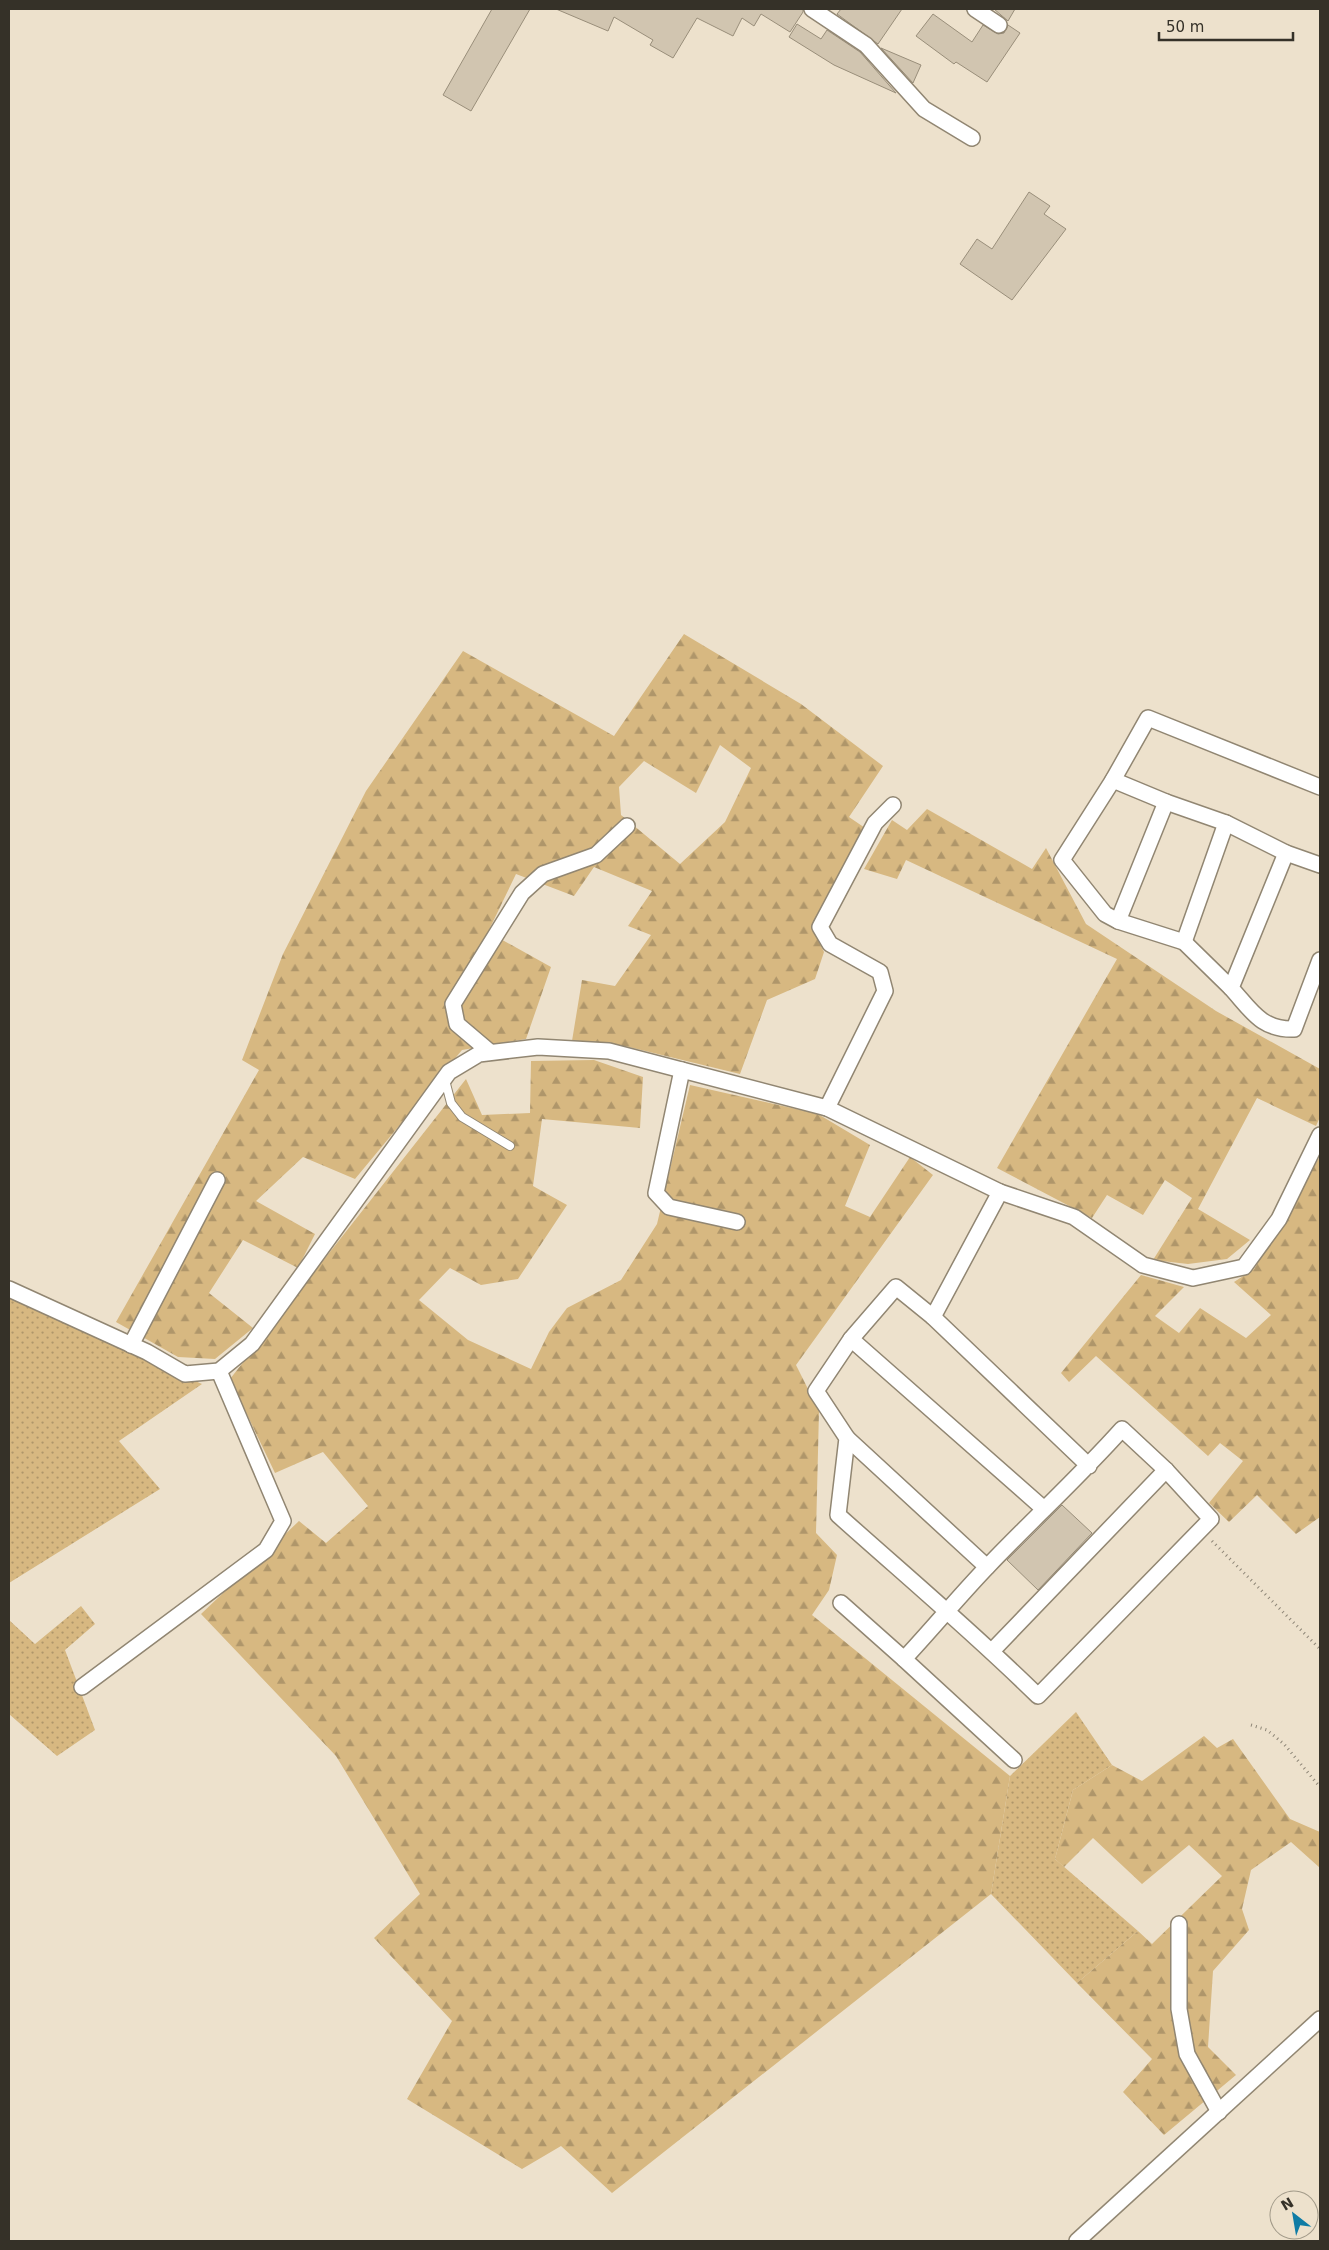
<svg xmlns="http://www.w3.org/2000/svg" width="1329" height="2250" viewBox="0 0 1329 2250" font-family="'DejaVu Sans',sans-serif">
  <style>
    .grass { fill: url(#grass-dots) }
    .forest { fill: url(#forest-firs); fill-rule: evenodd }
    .building { fill: #d1c5b0; stroke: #998e7a }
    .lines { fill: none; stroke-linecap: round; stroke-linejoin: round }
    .service-casing { stroke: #918672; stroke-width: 10 }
    .minor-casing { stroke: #918672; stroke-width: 18 }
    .path { stroke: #8d8576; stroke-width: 3; stroke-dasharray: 1 4; stroke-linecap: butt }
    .service { stroke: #fff; stroke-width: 8 }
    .minor { stroke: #fff; stroke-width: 15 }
  </style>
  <defs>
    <pattern id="grass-dots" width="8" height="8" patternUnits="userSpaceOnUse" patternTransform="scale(1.25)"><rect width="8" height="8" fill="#d7b881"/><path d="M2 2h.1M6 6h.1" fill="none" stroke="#af966a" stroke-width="1.8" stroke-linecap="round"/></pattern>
    <pattern id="forest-firs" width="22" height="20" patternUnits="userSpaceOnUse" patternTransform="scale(1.25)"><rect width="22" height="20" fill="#d7b881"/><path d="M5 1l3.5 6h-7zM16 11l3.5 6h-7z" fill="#af966a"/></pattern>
  </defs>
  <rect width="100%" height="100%" fill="#ede1cc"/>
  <g class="grass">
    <polygon points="9,1298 202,1384 119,1441 160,1489 9,1583"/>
    <polygon points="81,1606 95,1624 65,1650 95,1730 57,1756 9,1714 9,1620 35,1644"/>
    <polygon points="1076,1712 1112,1765 1073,1790 1055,1859 1138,1931 1077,1983 991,1894 1010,1776"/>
  </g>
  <g class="forest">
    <path d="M 684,634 L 801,704 L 883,766 L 849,817 L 868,830 L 815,934 L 824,952 L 815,979 L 767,1000 L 740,1074 L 629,1047 L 572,1041 L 582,980 L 615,986 L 651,935 L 628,926 L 652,891 L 594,867 L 574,896 L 516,874 L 488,932 L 551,967 L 526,1039 L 462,1050 L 355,1179 L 303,1157 L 256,1201 L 315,1234 L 298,1268 L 243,1240 L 209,1293 L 253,1328 L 215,1359 L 178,1357 L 116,1322 L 259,1070 L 242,1060 L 283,954 L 366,791 L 463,651 L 614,736 ZM 720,745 L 751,768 L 725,822 L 680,864 L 621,815 L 619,787 L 644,761 L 696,793 Z"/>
    <polygon points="927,809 1032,869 1046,848 1086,924 1216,1011 1320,1069 1320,1117 1316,1126 1257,1098 1198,1209 1250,1240 1227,1259 1188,1264 1153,1260 1192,1198 1165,1180 1143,1215 1107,1195 1092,1218 997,1168 1117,959 906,860 897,879 864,869 892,820 907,830"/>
    <polygon points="594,1060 643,1077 640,1128 542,1119 533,1186 567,1205 518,1279 481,1285 450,1268 419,1300 468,1340 531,1369 549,1332 567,1308 621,1280 657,1224 690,1085 818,1114 870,1145 845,1206 870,1217 910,1157 933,1175 796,1365 819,1411 816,1533 837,1555 829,1590 812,1615 1010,1776 991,1894 612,2193 561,2146 522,2169 407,2099 452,2021 374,1938 420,1894 336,1756 201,1614 299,1521 326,1543 368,1506 323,1452 275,1473 230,1379 466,1079 482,1115 530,1113 531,1061"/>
    <polygon points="1319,1158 1320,1517 1296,1534 1257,1495 1229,1522 1209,1503 1243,1461 1220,1443 1208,1456 1096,1356 1069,1382 1061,1373 1141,1275 1184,1287 1155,1316 1179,1333 1200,1308 1246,1338 1271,1315 1234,1282 1254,1269"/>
    <polygon points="1204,1736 1217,1748 1233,1739 1290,1819 1320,1832 1320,1868 1291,1842 1251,1870 1242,1909 1249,1930 1213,1971 1208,2047 1236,2075 1164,2135 1123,2092 1152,2059 1077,1983 1138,1931 1152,1944 1222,1876 1189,1845 1142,1884 1093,1838 1064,1867 1055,1859 1073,1790 1112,1765 1142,1781"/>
  </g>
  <g class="building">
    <polygon points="492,9 530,9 471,111 443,95"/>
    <polygon points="556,9 803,9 803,12 790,32 761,14 754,26 742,18 733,36 697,18 673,58 650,45 653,40 614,17 608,31"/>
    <polygon points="841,9 902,9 878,44 837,14"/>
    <polygon points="994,9 1015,9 1008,21"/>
    <polygon points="933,14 972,42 983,25 998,34 1004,33 1008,25 1020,33 987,82 956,62 954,64 916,36"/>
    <polygon points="797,24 821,39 827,30 860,52 896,93 834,65 789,37"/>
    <polygon points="881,48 921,65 913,83"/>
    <polygon points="1029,192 1050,206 1044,214 1066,229 1012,300 960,264 977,239 992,249"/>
    <polygon points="1062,1505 1092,1533 1038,1590 1007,1560"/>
  </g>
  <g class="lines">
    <g class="service-casing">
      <polyline id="service" points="445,1080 451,1103 462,1117 510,1146"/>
    </g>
    <g class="minor-casing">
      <g id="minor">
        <polyline points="812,9 866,45 924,109 972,138"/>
        <polyline points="975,9 999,25"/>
        <polyline points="1113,780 1166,802 1226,823 1286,853 1320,865"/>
        <path d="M 1286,853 L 1231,988 C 1251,1010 1261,1030 1294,1029 L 1320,960"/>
        <polyline points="1118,921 1166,802"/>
        <polyline points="1184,942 1226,823"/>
        <polyline points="1231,988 1184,942 1118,921 1105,914 1062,860 1113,780 1148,718 1320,787"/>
        <polyline points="490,1052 457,1024 453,1004 522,893 543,874 596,855 627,826"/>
        <polyline points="682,1070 656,1193 669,1207 737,1222"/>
        <polyline points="827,1108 885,991 880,972 830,944 820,927 875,823 893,805"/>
        <polyline points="9,1289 147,1352 185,1374 219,1371 252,1344 449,1072 479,1054 538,1047 609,1051 827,1108 1000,1192 1074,1217 1143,1265 1193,1278 1244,1267 1279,1219 1320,1135"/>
        <polyline points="933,1317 1000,1192"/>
        <polyline points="851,1339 1044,1509"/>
        <polyline points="131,1345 217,1180"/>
        <polyline points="847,1438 987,1567"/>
        <path d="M 841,1603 L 904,1659 C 933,1628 960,1595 989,1565 C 1033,1519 1080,1476 1122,1429 L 1166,1470 L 1211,1519 L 1038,1696 C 974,1633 905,1575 838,1515 L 847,1438 L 816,1391 L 851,1339 L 896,1287 L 933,1317 L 1089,1466"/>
        <polyline points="992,1651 1166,1470"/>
        <polyline points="904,1659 1014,1760"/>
        <polyline points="82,1687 266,1550 283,1521 219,1371"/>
        <polyline points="1179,1924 1179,2009 1187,2054 1219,2112"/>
        <polyline points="1077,2241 1320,2019"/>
      </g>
    </g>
    <g class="path">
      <polyline points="1212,1541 1320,1649"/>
      <polyline points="1251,1725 1267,1730 1284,1744 1320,1787"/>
    </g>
    <use href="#service" class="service"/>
    <use href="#minor" class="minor"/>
  </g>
  <rect width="1329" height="2250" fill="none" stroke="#353128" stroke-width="20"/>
  <g transform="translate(1294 2215) rotate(329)"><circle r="24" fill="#ede1cc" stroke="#a39b8a"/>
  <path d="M0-4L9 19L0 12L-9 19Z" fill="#107ca5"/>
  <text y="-8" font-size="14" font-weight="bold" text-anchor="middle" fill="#353128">N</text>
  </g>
  <path d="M1159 32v8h134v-8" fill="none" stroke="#353128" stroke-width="2.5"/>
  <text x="1166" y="32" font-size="15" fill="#353128" stroke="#ede1cc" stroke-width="4" paint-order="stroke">50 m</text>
</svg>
